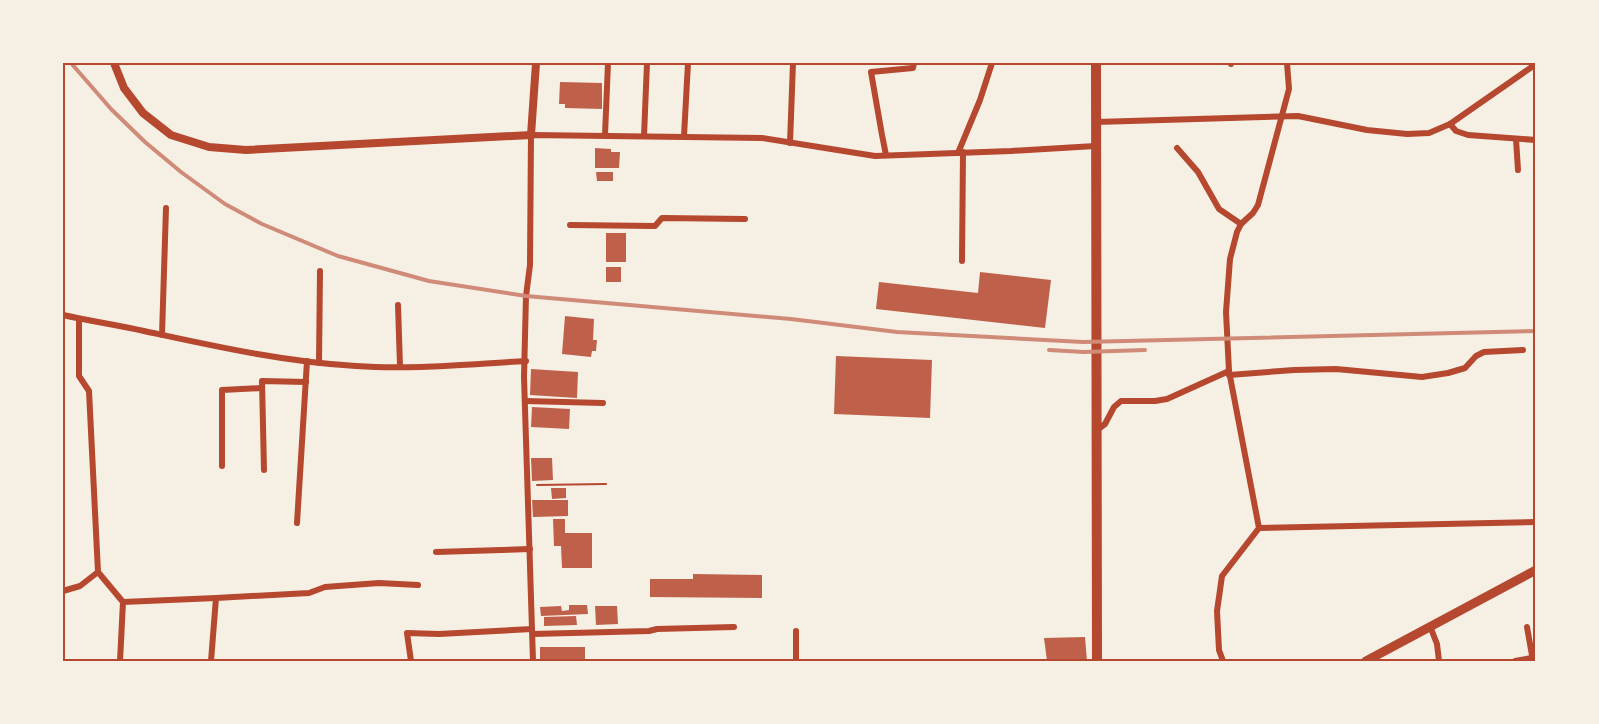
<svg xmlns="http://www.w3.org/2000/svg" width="1599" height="724" viewBox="0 0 1599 724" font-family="Roboto,sans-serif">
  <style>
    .building { fill: #bf614a }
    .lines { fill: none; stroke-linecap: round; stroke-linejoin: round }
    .path { stroke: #b5482f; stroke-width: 2 }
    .minor { stroke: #b5482f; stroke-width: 6 }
    .tertiary { stroke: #b5482f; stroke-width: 8 }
    .secondary { stroke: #b5482f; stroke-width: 9 }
    .primary { stroke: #b5482f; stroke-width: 10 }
    .rail { stroke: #cf8b77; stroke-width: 4 }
    .neatline { fill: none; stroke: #b5482f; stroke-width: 2 }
  </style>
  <rect width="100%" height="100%" fill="#f6efe4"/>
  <g class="building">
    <polygon points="560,82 602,83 602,109 565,108 565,104 559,104"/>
    <polygon points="595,148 611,149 611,152 620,152 619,168 595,168"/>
    <polygon points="596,172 613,172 613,181 597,181"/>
    <rect x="606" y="233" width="20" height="29"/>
    <rect x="606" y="267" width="15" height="15"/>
    <polygon points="980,272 1051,280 1045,328 876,309 879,282 978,293"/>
    <polygon points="565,316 594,319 593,340 597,340 596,351 592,351 591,357 562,354"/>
    <polygon points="836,356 932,360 930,418 834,414"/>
    <polygon points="531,369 578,372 577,398 530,395"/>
    <polygon points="532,407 570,409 569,429 531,427"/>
    <polygon points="531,458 552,458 553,480 532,481"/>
    <polygon points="551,488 566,488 566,498 552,499"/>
    <polygon points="532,500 568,500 568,516 533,517"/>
    <polygon points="553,519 565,519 565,533 592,533 592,568 562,568 561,546 554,546"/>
    <polygon points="693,574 762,575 762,598 650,597 650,579 693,579"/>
    <polygon points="569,605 587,605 588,614 541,616 540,607 561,606 562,611 569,610"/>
    <polygon points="595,606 617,606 618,624 596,625"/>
    <polygon points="576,616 577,625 544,626 544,617"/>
    <polygon points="1085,637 1087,661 1047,661 1044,638"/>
    <rect x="540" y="647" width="45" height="14"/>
  </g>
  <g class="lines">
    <polyline class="path" points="537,485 606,484"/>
    <g class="minor">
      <polyline points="1231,63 1231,64"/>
      <polyline points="1096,122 1298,116 1367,130 1407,134 1429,133 1450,124 1536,64"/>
      <polyline points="1450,124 1456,131 1468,135 1536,140"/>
      <polyline points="605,135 608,63"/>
      <polyline points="644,136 647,63"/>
      <polyline points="684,136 688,63"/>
      <polyline points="1516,139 1518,170"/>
      <polyline points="790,143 793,63"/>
      <polyline points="1177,148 1198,172 1219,209 1241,224"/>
      <polyline points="958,153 980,100 992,63"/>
      <polyline points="886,155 882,135 871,72 913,68 914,63"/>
      <polyline points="570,225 655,226 662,218 745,219"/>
      <polyline points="962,261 963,152"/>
      <polyline points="398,305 400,366"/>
      <path d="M 63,315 C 90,321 117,325 144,331 C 214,346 284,362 356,366 C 412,370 469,364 526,361"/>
      <polyline points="79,319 79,376 89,391 98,572 123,602"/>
      <polyline points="162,335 166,208"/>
      <polyline points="319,363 320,271"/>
      <polyline points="1229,375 1294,370 1336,369 1422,377 1448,373 1465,368 1476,356 1484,352 1523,350"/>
      <polyline points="525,401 603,403"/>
      <polyline points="1097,430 1105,424 1114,407 1121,401 1155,401 1167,399 1229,371"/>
      <polyline points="222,466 222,390 262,388"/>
      <polyline points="264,470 262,381 306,382"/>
      <polyline points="297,523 307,361"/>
      <polyline points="1259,528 1536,522"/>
      <polyline points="436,552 530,549"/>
      <polyline points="63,591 80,586 98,572"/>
      <polyline points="1430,626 1437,644 1439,661"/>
      <polyline points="1527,627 1533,661"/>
      <polyline points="796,631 796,661"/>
      <polyline points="533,634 649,631 657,629 734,627"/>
      <polyline points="120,661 123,602 216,598"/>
      <polyline points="211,661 216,598 309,593 325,587 379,583 418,585"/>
      <polyline points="411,661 407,633 439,634 532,629"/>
      <polyline points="533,661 524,377 526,296 530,265 531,135 762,138 875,156 1011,151 1095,146"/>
      <polyline points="1223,661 1219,650 1217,611 1222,576 1259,528 1229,371 1226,312 1230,259 1237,232 1241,224 1253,213 1258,205 1289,89 1287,63"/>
      <polyline points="1515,661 1532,658"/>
    </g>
    <polyline class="tertiary" points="114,63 124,88 143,113 171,135 209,147 246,150 531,135 536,63"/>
    <polyline class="secondary" points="1366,661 1536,570"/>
    <polyline class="primary" points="1096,63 1097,661"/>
    <g class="rail">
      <polyline points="71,63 111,109 145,142 181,172 225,204 262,224 338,256 429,281 526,296 791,319 897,332 1083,342 1536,331"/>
      <polyline points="1049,350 1084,352 1145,350"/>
    </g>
  </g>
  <rect width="1599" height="724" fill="none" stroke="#f6efe4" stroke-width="129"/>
  <rect x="64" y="64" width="1470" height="596" class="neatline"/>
</svg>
